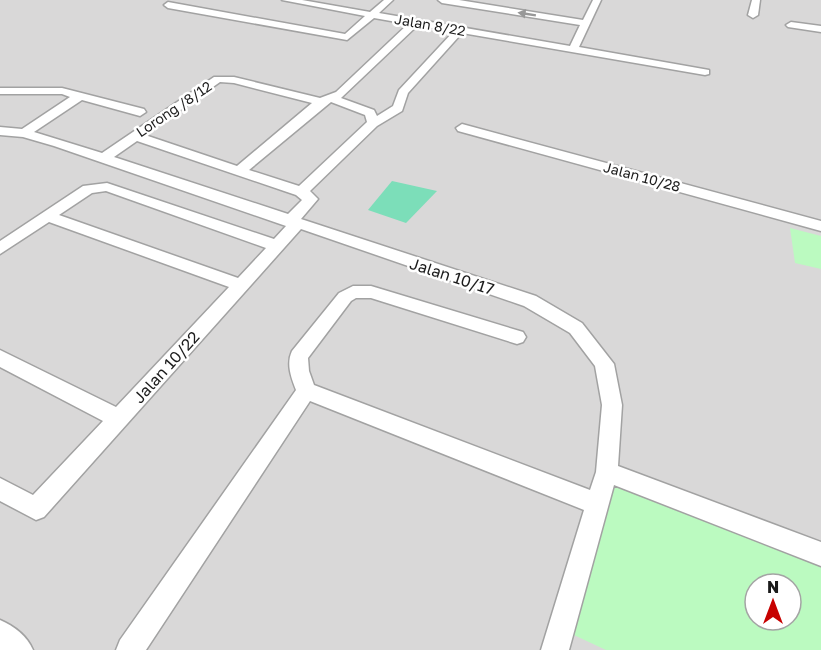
<svg xmlns="http://www.w3.org/2000/svg" width="821" height="650" viewBox="0 0 821 650" font-family="'Golos Text',sans-serif">
  <style>
    .residential { fill: #d9d8d8; fill-rule: evenodd }
    .park { fill: #bbfac0; fill-rule: evenodd }
    .pitch { fill: #7cdeb9 }
    .lines { fill: none; stroke-linecap: round; stroke-linejoin: round }
    .minor-casing { stroke: #a2a2a2; stroke-width: 3 }
    .minor { fill: #fff; fill-rule: evenodd }
    .oneway { fill: #989898 }
    .labels { text-anchor: middle; stroke-width: 5; stroke-linejoin: round; paint-order: stroke }
    .far-street-label { font-size: 14px; fill: #1b1b1b; stroke: #fff }
    .street-label { font-size: 16px; fill: #1b1b1b; stroke: #fff }
  </style>
  <rect width="100%" height="100%" fill="#ede9e0"/>
  <path class="residential" d="M 0,0 L 821,0 L 821,650 L 0,650 ZM 755,584 L 791,584 L 791,620 L 755,620 Z"/>
  <g class="park">
    <polygon points="790,228 821,236 821,269 795,263"/>
    <path d="M 607,472 L 821,554 L 821,650 L 606,650 L 561,629 ZM 755,584 L 791,584 L 791,620 L 755,620 Z"/>
  </g>
  <polygon class="pitch" points="392,181 437,191 406,223 368,210"/>
  <g class="lines">
    <g class="minor-casing">
      <g id="minor">
        <path d="M 282,0 L 302,0 L 370,12 L 384,0 L 393,0 L 379,13 L 570,46 L 580,25 L 442,3 L 438,0 L 459,0 L 583,20 L 593,0 L 601,0 L 579,47 L 709,70 L 709,74 L 705,75 L 462,33 L 408,93 L 402,111 L 377,126 L 310,191 L 318,199 L 301,219 L 536,296 L 582,323 L 614,364 L 622,405 L 618,466 L 821,542 L 821,566 L 614,485 L 569,650 L 541,650 L 584,510 L 310,401 L 146,650 L 116,650 L 120,640 L 296,390 C 291,377 286,364 292,351 L 339,293 L 353,286 L 371,286 L 523,332 L 526,337 L 523,342 L 517,344 L 371,298 L 356,298 L 351,301 L 308,358 L 309,371 L 314,385 L 590,490 L 596,472 L 602,405 L 595,366 L 570,333 L 524,306 L 301,229 L 44,517 L 36,520 L 0,501 L 0,478 L 33,495 L 103,421 L 0,367 L 0,350 L 116,407 L 229,287 L 49,222 L 0,254 L 0,241 L 83,186 L 107,183 L 274,239 L 286,226 L 54,146 L 23,137 L 0,135 L 0,127 L 22,129 L 70,97 L 62,94 L 0,94 L 0,88 L 62,88 L 144,109 L 146,112 L 140,116 L 82,100 L 34,132 L 102,153 L 214,77 L 234,77 L 320,98 L 336,92 L 408,24 L 374,18 L 347,40 L 168,8 L 164,5 L 168,2 L 345,34 L 365,16 ZM 418,25 L 453,32 L 399,90 L 393,106 L 377,116 L 374,110 L 341,98 ZM 220,82 L 234,83 L 312,103 L 237,166 L 145,135 ZM 331,102 L 365,115 L 367,122 L 299,186 L 249,170 ZM 137,141 L 296,195 L 302,200 L 288,214 L 114,157 ZM 106,191 L 266,248 L 238,278 L 59,215 L 92,193 Z"/>
        <polygon points="752,0 760,0 758,15 753,18 748,15"/>
        <polygon points="791,22 821,26 821,32 788,27 786,25"/>
        <polygon points="462,124 821,221 821,231 458,131 456,128"/>
        <path d="M 0,620 C 14,626 27,636 33,650 L 0,650 Z"/>
      </g>
    </g>
    <use href="#minor" class="minor"/>
  </g>
  <defs><path id="oneway-solid" d="M-6-.8H1V-3.2L6.5 0L1 3.2V.8H-6Z" transform="scale(1.5)"/></defs>
  <use class="oneway" href="#oneway-solid" transform="translate(527 14) rotate(-171)"/>
  <g class="labels">
    <g class="far-street-label">
      <text transform="translate(430 25) rotate(10)" y="5">Jalan 8/22</text>
      <text transform="translate(174 109) rotate(-34)" y="5">Lorong /8/12</text>
      <text transform="translate(642 177) rotate(15)" y="5">Jalan 10/28</text>
    </g>
    <g class="street-label">
      <text transform="translate(452 276) rotate(18)" y="6">Jalan 10/17</text>
      <text transform="translate(166 367) rotate(-48)" y="6">Jalan 10/22</text>
    </g>
  </g>
  <g transform="translate(773 602)"><circle r="28" fill="#ffffff" stroke="#a4a4a4" stroke-width="1.5"/>
  <path d="M0-4.5L10 22L0 15L-10 22Z" fill="#c70100"/>
  <text y="-9" font-size="16" font-weight="bold" text-anchor="middle" fill="#1b1b1b">N</text>
  </g>
</svg>
